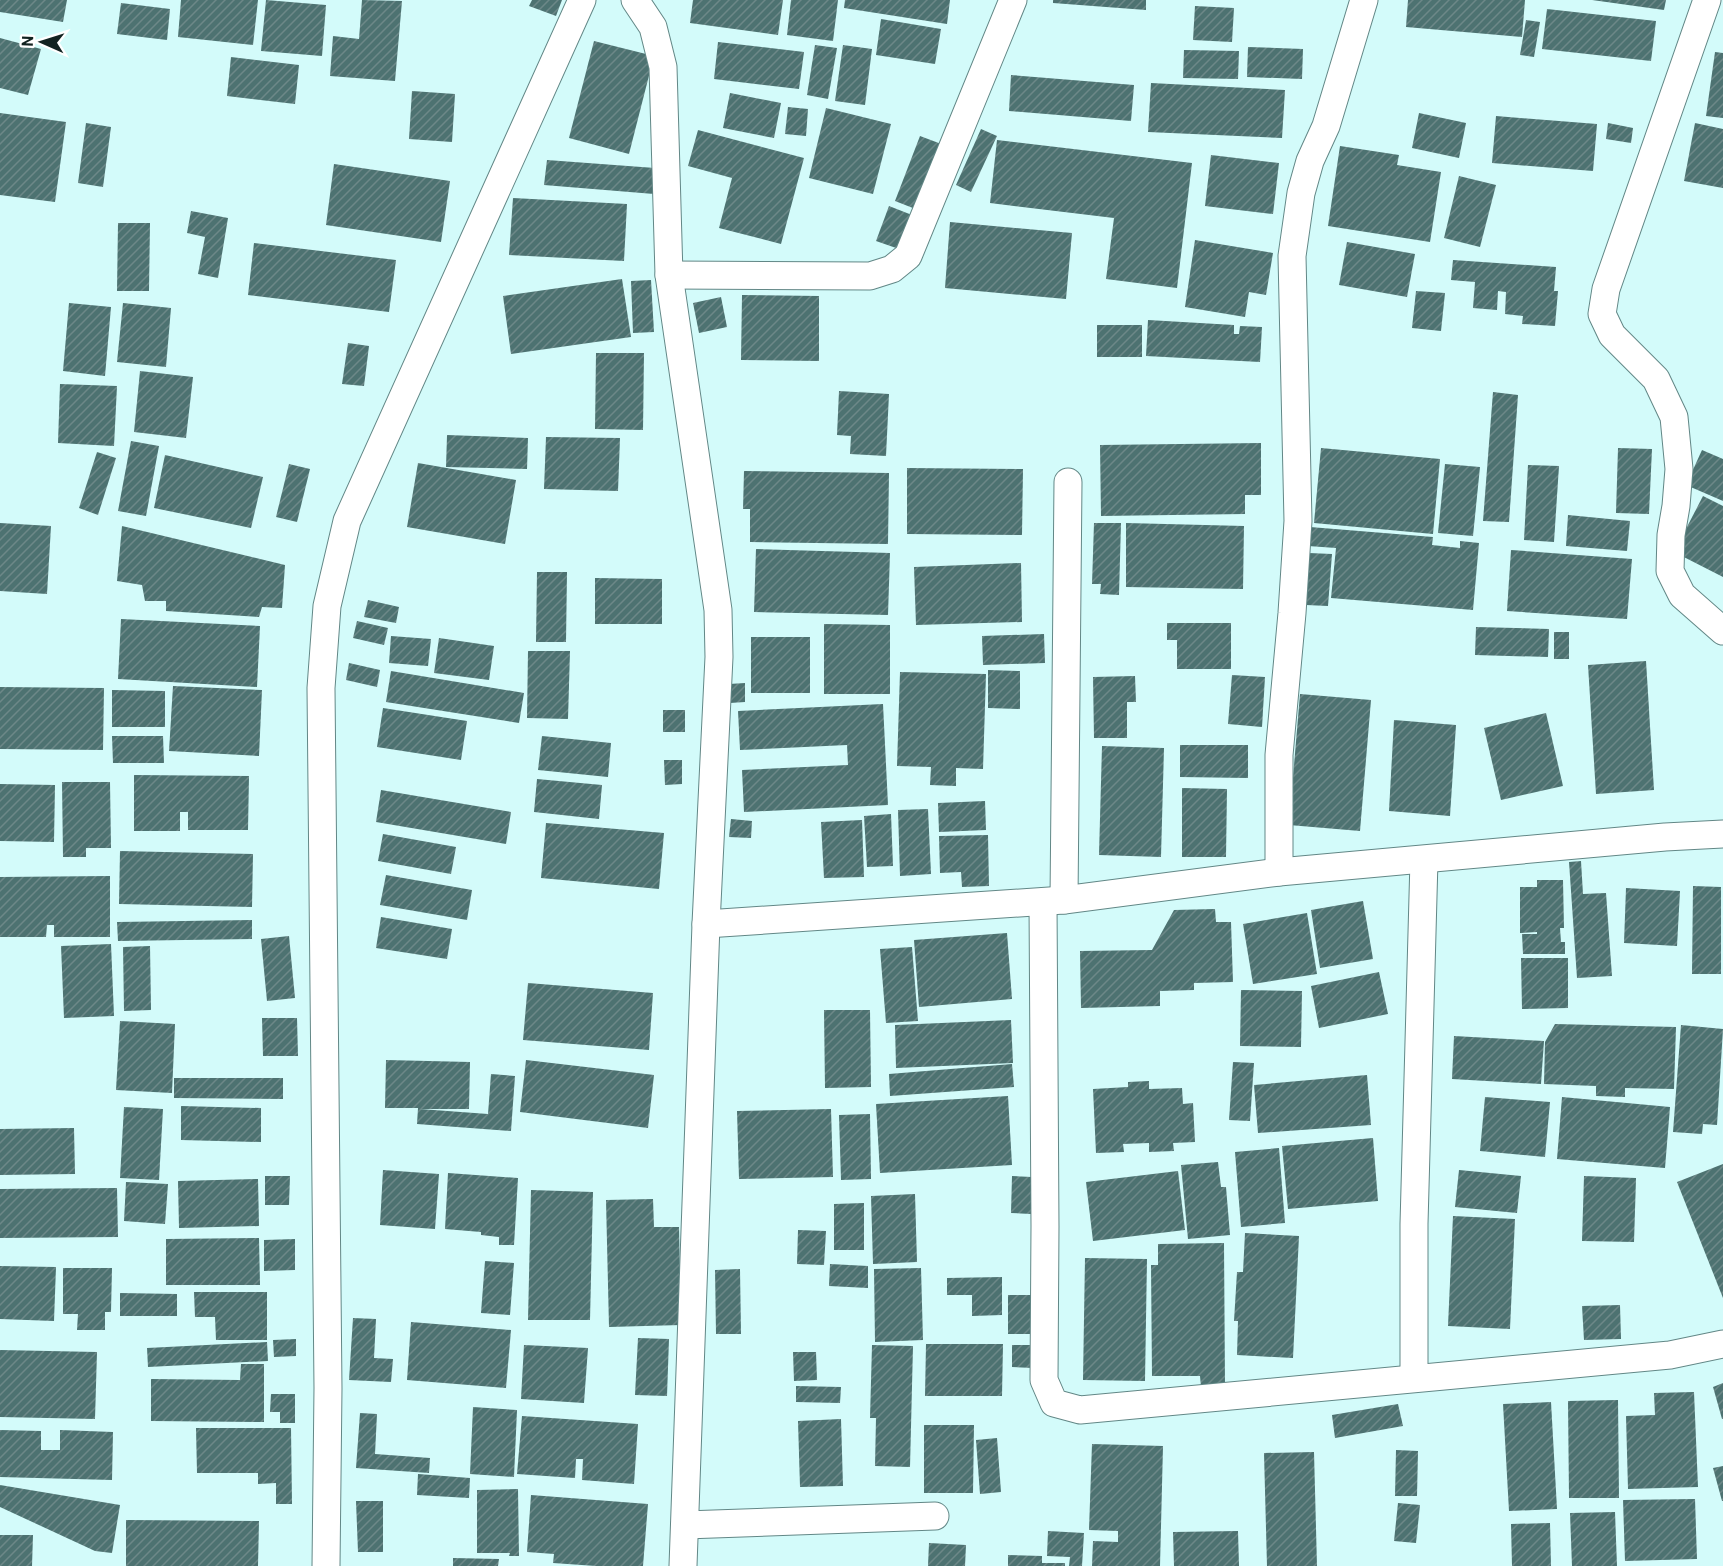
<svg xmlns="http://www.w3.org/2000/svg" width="1723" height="1566" viewBox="0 0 1723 1566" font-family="Barlow,sans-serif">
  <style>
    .building { fill: url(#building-hatch) }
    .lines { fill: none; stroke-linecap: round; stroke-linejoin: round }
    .street-casing { stroke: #628786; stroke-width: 29 }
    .street { stroke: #fff; stroke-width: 27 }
  </style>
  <defs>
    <pattern id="building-hatch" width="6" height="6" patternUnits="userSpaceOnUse" patternTransform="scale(1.5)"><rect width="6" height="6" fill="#4d7271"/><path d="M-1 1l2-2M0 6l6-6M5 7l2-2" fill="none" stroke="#6d8888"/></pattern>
  </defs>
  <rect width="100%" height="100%" fill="#d3fbfa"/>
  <g class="building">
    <polygon points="0,0 67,0 63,22 0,12"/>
    <polygon points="181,0 258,0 253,45 178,37"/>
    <polygon points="266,0 326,5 322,56 261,51"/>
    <polygon points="362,0 402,1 395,81 330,76 333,36 359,39"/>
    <polygon points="532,0 562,0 556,16 529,6"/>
    <polygon points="693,0 783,0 778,35 690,23"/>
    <polygon points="791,0 838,0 833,41 787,35"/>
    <polygon points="845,0 950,0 947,24 844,8"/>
    <polygon points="1053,0 1146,0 1146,10 1053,3"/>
    <polygon points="1408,0 1525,0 1522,37 1406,27"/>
    <polygon points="1592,0 1666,0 1664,10"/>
    <polygon points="121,3 170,9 167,40 117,34"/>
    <polygon points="1195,6 1234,8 1232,42 1193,40"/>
    <polygon points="1547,9 1656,21 1651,61 1542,49"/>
    <polygon points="881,19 941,29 935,64 876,55"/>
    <polygon points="1526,20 1540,22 1534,57 1520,55"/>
    <polygon points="0,38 41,49 28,95 0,88"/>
    <polygon points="594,41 654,56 629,154 569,138"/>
    <polygon points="718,42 804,52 799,89 714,79"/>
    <polygon points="815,45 837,48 828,99 807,95"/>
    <polygon points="843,45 872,49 865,105 835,101"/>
    <polygon points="1248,47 1303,49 1302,79 1247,77"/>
    <polygon points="1184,50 1239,51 1238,79 1183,78"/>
    <polygon points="1715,52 1723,53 1723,118 1706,116"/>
    <polygon points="231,57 299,65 295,104 227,96"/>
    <polygon points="1011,75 1134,85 1131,121 1009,111"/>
    <polygon points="1151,83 1285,90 1282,138 1148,132"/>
    <polygon points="412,91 455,94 452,142 409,139"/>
    <polygon points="730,93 781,103 774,138 723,128"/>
    <polygon points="788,107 808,109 806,136 785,134"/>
    <polygon points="826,108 891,124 873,194 809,178"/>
    <polygon points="0,113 66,122 55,202 0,195"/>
    <polygon points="1419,113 1466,123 1459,158 1412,148"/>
    <polygon points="1496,116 1597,124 1593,171 1492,163"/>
    <polygon points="86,123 111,127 103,187 78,183"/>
    <polygon points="1608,123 1633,128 1631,143 1606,139"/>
    <polygon points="1695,123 1723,129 1723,188 1684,181"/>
    <polygon points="981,129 997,136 971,192 956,185"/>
    <polygon points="698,130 804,158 781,244 719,228 732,178 688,166"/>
    <polygon points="920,136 944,145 918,210 895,201"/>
    <polygon points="997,140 1192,163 1177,288 1106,279 1114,218 990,203"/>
    <polygon points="1340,146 1399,155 1397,165 1441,172 1430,242 1328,226"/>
    <polygon points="1211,155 1279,163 1273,214 1205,206"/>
    <polygon points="547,160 655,168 654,194 544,185"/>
    <polygon points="334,164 450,181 441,242 326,225"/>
    <polygon points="1459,176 1496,185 1480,247 1444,238"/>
    <polygon points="513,198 627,204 624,261 509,255"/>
    <polygon points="889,206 912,215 899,249 876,241"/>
    <polygon points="191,211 228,218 218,278 198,274 205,237 187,233"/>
    <polygon points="950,222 1072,233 1066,299 945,288"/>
    <polygon points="118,223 150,223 149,291 117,291"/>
    <polygon points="1195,240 1273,253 1266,295 1249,292 1245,317 1185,307"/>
    <polygon points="1347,242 1415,254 1407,297 1339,285"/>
    <polygon points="254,243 396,260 389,312 248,295"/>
    <polygon points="1453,260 1556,267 1554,291 1558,291 1555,326 1522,324 1523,316 1505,314 1506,292 1498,291 1497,310 1473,308 1475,282 1451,280"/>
    <polygon points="622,279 631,337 511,354 503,296"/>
    <polygon points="651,280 654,332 633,333 631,281"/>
    <polygon points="1416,291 1445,293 1441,331 1412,328"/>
    <polygon points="742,295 819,296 819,361 741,360"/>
    <polygon points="721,297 727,327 699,333 693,303"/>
    <polygon points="69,303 111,307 105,376 63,371"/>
    <polygon points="123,303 171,308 166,367 117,362"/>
    <polygon points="1148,320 1234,325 1234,334 1239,334 1240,326 1262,327 1260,362 1146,356"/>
    <rect x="1097" y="325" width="45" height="32"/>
    <polygon points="348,343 369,346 364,386 342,384"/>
    <polygon points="596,353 644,353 643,430 595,429"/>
    <polygon points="140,371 193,377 186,438 134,432"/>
    <polygon points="60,384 117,386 114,446 58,443"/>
    <polygon points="839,391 889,394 886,456 850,454 851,436 837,435"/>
    <polygon points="1493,392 1518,395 1509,522 1483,521"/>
    <polygon points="447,435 528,438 527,469 446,467"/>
    <polygon points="546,437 620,438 618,491 544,489"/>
    <polygon points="131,441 159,446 146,516 118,511"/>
    <polygon points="1261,443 1261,495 1245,495 1245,514 1101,516 1100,445"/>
    <polygon points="1321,448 1440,459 1433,534 1314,523"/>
    <polygon points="1618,448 1652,449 1649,514 1616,513"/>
    <polygon points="1702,450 1723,459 1723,501 1686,485"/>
    <polygon points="97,452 116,458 98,515 79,508"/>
    <polygon points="165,455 263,477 251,528 154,508"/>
    <polygon points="418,463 516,480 505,544 407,527"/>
    <polygon points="289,464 310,469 297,522 276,517"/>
    <polygon points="1445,464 1480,467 1473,536 1438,533"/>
    <polygon points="1528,465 1559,466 1554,542 1524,540"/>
    <polygon points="907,468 1023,469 1022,535 907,534"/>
    <polygon points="744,471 889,473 888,544 750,542 750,509 743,509"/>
    <polygon points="1703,496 1723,506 1723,577 1674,552"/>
    <polygon points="1568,515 1630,521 1627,551 1566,546"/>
    <polygon points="0,523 51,526 47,594 0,591"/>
    <polygon points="1094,523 1121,523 1119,595 1100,594 1101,584 1092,584"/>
    <polygon points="1126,523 1244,526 1243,589 1126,587"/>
    <polygon points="122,526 285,565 282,608 262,607 259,617 166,611 166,601 145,601 142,585 117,581"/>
    <polygon points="1310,527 1433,537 1432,545 1460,548 1460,541 1479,543 1473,610 1331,598 1336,548 1308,546"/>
    <polygon points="756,549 890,553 888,615 754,612"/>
    <polygon points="1511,550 1632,559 1627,619 1507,611"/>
    <polygon points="1309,553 1332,554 1328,606 1306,605"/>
    <polygon points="1021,563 1022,622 916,625 914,567"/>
    <polygon points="537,572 567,572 566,642 536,642"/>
    <polygon points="595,578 662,579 662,624 595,624"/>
    <polygon points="368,600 399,607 396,623 364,617"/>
    <polygon points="121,619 260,626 257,687 118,679"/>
    <polygon points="357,621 388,628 384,645 353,638"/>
    <polygon points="1167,623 1231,623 1231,669 1177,669 1177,640 1167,640"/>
    <polygon points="824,624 890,625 890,694 824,694"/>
    <polygon points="1476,627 1549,629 1548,657 1475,655"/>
    <rect x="1554" y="632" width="15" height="27"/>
    <polygon points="1044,634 1045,663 983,665 982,636"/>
    <polygon points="391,636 431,639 428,666 389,663"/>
    <rect x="751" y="637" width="59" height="56"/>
    <polygon points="439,638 494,646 489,680 434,673"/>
    <polygon points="528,651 570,651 568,719 527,718"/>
    <polygon points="1646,661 1654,790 1596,794 1588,665"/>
    <polygon points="349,663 380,670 377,687 346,680"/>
    <polygon points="988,670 1020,671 1020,709 988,708"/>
    <polygon points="391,671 524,693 519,723 386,702"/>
    <polygon points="900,672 986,674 983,769 956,768 956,786 930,785 931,767 897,766"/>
    <polygon points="1232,675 1265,677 1262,727 1228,724"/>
    <polygon points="1135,676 1136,702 1127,702 1127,738 1094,738 1093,677"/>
    <polygon points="745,683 745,702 730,703 729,684"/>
    <polygon points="173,686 262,690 259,756 169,751"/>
    <polygon points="0,687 104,688 103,750 0,749"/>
    <polygon points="112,690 165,691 165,727 112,727"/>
    <polygon points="1300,694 1371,700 1360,831 1289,825"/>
    <polygon points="883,704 888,805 744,812 742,770 848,765 847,745 740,750 738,711"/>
    <polygon points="383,708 467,721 461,760 377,747"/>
    <rect x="663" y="710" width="22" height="22"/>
    <polygon points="1546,713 1563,786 1501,800 1484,728"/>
    <polygon points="1394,720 1456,725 1450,816 1389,811"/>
    <polygon points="112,736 163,736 164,763 113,763"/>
    <polygon points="542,736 611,743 608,777 538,770"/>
    <polygon points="1180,745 1248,745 1248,778 1180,777"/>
    <polygon points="1102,746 1164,748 1161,857 1099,855"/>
    <polygon points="664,760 682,760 682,784 665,785"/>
    <polygon points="134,775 249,776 248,830 188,830 188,812 180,812 180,831 134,831"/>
    <polygon points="537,779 602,785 599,819 534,812"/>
    <polygon points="62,782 110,782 111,848 86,848 86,857 63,857"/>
    <polygon points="0,784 55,785 54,842 0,841"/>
    <polygon points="1182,788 1227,789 1226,857 1182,857"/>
    <polygon points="381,790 511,812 506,844 376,822"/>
    <polygon points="985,801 986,830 939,832 938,803"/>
    <polygon points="928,809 931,874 900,876 898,810"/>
    <polygon points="891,814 893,866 867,867 864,816"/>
    <polygon points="731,819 752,821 751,838 729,837"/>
    <polygon points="862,820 864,877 824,878 821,822"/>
    <polygon points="546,823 664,833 659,889 541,878"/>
    <polygon points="383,834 456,847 451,874 378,861"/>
    <polygon points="988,835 989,886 962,887 961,872 940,873 939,836"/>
    <polygon points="120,851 253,854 252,907 119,904"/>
    <polygon points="1581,861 1583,894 1606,893 1612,976 1577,978 1569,862"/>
    <polygon points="386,875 472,890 467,920 380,905"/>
    <polygon points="110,876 110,937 54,937 54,925 47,925 46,937 0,937 0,877"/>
    <polygon points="1537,880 1563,880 1564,928 1560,928 1561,942 1565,942 1565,954 1523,954 1522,934 1537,934 1537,932 1520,933 1520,887 1537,887"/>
    <polygon points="1693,886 1721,887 1721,974 1692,974"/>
    <polygon points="1626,888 1680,891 1677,946 1624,943"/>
    <polygon points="1363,901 1373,959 1320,968 1311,910"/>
    <polygon points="1215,909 1216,922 1231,922 1233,982 1194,983 1194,990 1160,991 1160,1006 1081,1008 1080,951 1152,950 1174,910"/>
    <polygon points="1307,913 1317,974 1253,984 1243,924"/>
    <polygon points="381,917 452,929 447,959 376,948"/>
    <polygon points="252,920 252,939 118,941 117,922"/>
    <polygon points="1007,933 1012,999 919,1007 914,940"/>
    <polygon points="289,936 295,998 267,1001 261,939"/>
    <polygon points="111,944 114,1016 64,1018 61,946"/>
    <polygon points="150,946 151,1010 124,1011 123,947"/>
    <polygon points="912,947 918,1021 886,1023 880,949"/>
    <polygon points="1521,958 1568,958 1568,1008 1522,1009"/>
    <polygon points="1379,972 1388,1014 1319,1028 1311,986"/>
    <polygon points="528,983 653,993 649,1050 523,1040"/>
    <polygon points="1241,990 1302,991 1301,1047 1240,1046"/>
    <polygon points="824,1010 870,1010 871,1087 825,1088"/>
    <polygon points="262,1018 297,1018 298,1056 263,1056"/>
    <polygon points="1011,1020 1013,1063 896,1068 895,1025"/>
    <polygon points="120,1021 175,1024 172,1093 116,1090"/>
    <polygon points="1555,1024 1676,1027 1674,1089 1625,1088 1625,1097 1596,1096 1596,1086 1544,1084 1545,1042"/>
    <polygon points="1681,1025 1723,1029 1717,1125 1703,1124 1702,1134 1673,1132"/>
    <polygon points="1454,1036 1544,1041 1541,1084 1452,1079"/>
    <polygon points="386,1060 470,1062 469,1109 420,1109 488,1114 491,1074 515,1076 511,1131 417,1124 418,1108 385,1108"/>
    <polygon points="526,1060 654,1075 648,1128 520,1112"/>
    <polygon points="1233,1062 1254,1063 1250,1121 1229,1120"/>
    <polygon points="1012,1064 1014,1087 890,1096 889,1074"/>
    <polygon points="1367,1075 1371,1125 1258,1133 1254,1085"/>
    <polygon points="174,1078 283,1078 283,1099 174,1098"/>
    <polygon points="1149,1081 1149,1089 1182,1088 1183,1104 1193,1103 1195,1142 1173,1143 1174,1151 1149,1152 1149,1143 1123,1144 1124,1152 1096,1153 1093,1089 1128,1087 1128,1082"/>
    <polygon points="1008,1096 1012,1165 880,1173 876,1104"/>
    <polygon points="1485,1097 1550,1102 1545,1157 1480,1151"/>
    <polygon points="1562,1097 1670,1107 1665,1168 1557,1159"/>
    <polygon points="181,1106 261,1108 261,1142 181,1140"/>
    <polygon points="124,1107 163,1109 159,1180 120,1178"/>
    <polygon points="831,1109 833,1177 739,1179 737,1111"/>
    <polygon points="870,1114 871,1179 841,1180 839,1115"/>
    <polygon points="74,1128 75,1174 0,1175 0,1129"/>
    <polygon points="1373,1138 1378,1201 1288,1209 1282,1146"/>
    <polygon points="1279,1148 1285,1223 1241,1227 1235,1152"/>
    <polygon points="1218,1162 1221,1187 1226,1187 1230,1235 1188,1239 1181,1165"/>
    <polygon points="1723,1164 1723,1298 1677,1182"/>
    <polygon points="383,1170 439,1174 435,1229 380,1225"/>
    <polygon points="1459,1170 1521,1176 1517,1213 1455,1207"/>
    <polygon points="1178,1171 1185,1230 1093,1241 1086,1182"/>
    <polygon points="448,1173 518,1178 514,1245 499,1245 499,1237 481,1235 481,1232 445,1229"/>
    <polygon points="265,1176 290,1176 289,1205 265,1205"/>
    <polygon points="1012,1176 1032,1177 1031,1214 1011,1213"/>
    <polygon points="1584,1176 1636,1178 1634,1242 1582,1241"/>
    <polygon points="258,1179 259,1226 179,1228 178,1181"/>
    <polygon points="126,1182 168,1184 165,1224 124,1221"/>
    <polygon points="117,1188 118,1237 0,1238 0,1189"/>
    <polygon points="531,1190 593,1192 590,1320 528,1320"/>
    <polygon points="915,1194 917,1262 873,1264 871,1196"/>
    <polygon points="653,1199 654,1227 679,1227 681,1325 609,1327 606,1200"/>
    <polygon points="864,1203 864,1250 834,1250 834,1204"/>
    <polygon points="1453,1216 1515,1219 1510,1329 1448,1326"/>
    <polygon points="798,1230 826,1231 824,1265 797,1264"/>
    <polygon points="1245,1233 1299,1236 1293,1358 1237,1355 1238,1321 1234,1321 1237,1272 1243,1272"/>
    <polygon points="259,1238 260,1285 166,1285 166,1239"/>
    <polygon points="295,1239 295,1270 264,1271 264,1240"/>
    <polygon points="1224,1243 1225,1386 1201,1387 1200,1376 1152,1376 1151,1265 1158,1265 1158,1244"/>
    <polygon points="1085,1258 1147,1259 1145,1381 1083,1380"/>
    <polygon points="485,1261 514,1263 510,1315 481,1313"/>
    <polygon points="830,1264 868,1266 868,1288 829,1286"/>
    <polygon points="0,1266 56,1267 54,1321 0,1319"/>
    <polygon points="63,1268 112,1268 111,1312 105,1312 105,1330 77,1330 78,1314 63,1314"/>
    <polygon points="921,1268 923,1340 875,1342 874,1269"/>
    <polygon points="740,1269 741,1334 716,1334 715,1270"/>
    <polygon points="1002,1277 1002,1315 972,1316 972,1295 947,1295 947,1278"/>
    <polygon points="194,1292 267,1292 267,1340 216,1340 215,1317 195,1317"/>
    <polygon points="120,1293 177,1294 177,1316 120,1316"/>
    <rect x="1008" y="1295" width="27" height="39"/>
    <polygon points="1620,1305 1621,1339 1584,1340 1582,1306"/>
    <polygon points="353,1318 376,1319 374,1358 393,1359 391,1382 349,1380"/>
    <polygon points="411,1322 511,1330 506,1388 407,1380"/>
    <polygon points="638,1338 669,1339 667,1396 635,1395"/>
    <polygon points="296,1339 296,1356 274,1357 273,1340"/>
    <polygon points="267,1342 268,1361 148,1367 147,1348"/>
    <polygon points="926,1344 1003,1344 1002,1396 925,1396"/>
    <polygon points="524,1345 588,1348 584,1403 521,1399"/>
    <polygon points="872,1345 913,1346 910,1467 875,1466 876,1418 870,1418"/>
    <polygon points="1012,1345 1033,1345 1033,1368 1012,1367"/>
    <polygon points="0,1350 97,1352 95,1419 0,1417"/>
    <polygon points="793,1352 816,1352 817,1380 794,1381"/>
    <polygon points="241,1364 264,1364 264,1422 151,1421 151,1379 240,1380"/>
    <polygon points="1723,1383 1723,1419 1722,1419 1713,1387"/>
    <polygon points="796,1386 841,1387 840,1403 796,1402"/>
    <polygon points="1694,1392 1698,1487 1628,1489 1626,1416 1655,1415 1654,1393"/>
    <polygon points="271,1394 295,1394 295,1423 280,1423 280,1412 270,1412"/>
    <polygon points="1618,1400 1619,1498 1569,1498 1568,1401"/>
    <polygon points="1551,1402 1557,1509 1509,1511 1503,1404"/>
    <polygon points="1398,1404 1403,1426 1335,1438 1332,1415"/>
    <polygon points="473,1407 517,1410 514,1477 470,1474"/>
    <polygon points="360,1413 377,1414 375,1454 430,1458 429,1473 356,1468"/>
    <polygon points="522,1416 638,1424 634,1484 582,1480 583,1459 576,1459 575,1478 517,1474"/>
    <polygon points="841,1419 843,1486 800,1487 798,1421"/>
    <polygon points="924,1425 974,1425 973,1493 924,1493"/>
    <polygon points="196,1428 291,1428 292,1504 276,1504 276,1483 258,1484 258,1473 197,1473"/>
    <polygon points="0,1430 41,1431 41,1450 60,1450 60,1430 113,1432 112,1480 0,1477"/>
    <polygon points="997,1438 1001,1492 980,1494 976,1440"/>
    <polygon points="1092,1444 1163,1446 1160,1566 1092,1566 1093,1541 1118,1542 1118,1531 1089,1530"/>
    <polygon points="1396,1450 1418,1451 1417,1496 1395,1496"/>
    <polygon points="1314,1452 1317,1566 1267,1566 1264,1453"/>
    <polygon points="1723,1466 1723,1501 1722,1501 1713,1468"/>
    <polygon points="418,1474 470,1478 469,1498 417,1495"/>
    <polygon points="0,1485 120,1505 112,1553 95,1551 0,1507"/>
    <polygon points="518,1489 519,1556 509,1556 510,1553 477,1553 477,1490"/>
    <polygon points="531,1495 648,1504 643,1566 596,1566 553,1563 554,1554 527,1552"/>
    <polygon points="1695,1499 1697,1559 1625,1561 1623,1500"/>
    <polygon points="356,1501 383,1501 383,1552 358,1552"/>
    <polygon points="1398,1503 1420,1505 1416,1543 1394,1541"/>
    <polygon points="1615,1512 1617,1566 1572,1566 1570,1513"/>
    <polygon points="126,1520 259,1521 258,1566 126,1566"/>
    <polygon points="1550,1523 1551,1566 1512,1566 1511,1524"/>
    <polygon points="1048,1531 1084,1533 1082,1566 1069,1566 1070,1557 1047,1556"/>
    <polygon points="1238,1531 1239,1566 1174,1566 1173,1532"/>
    <polygon points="0,1535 33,1535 32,1566 0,1566"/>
    <polygon points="929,1543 966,1545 965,1566 928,1566"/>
    <polygon points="1008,1555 1042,1556 1042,1563 1065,1563 1065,1566 1008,1566"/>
    <polygon points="453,1558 499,1559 498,1566 453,1566"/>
  </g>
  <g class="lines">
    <g class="street-casing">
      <g id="street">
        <polyline points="635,0 653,27 663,67 669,275 718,610 719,657 706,924 683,1566"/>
        <polyline points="1707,0 1606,289 1602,314 1612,335 1656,379 1674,417 1679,469 1676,506 1671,535 1670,571 1682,595 1723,631"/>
        <polyline points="669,275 870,276 892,269 908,256 1013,0"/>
        <polyline points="1279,872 1279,755 1292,613 1298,521 1292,256 1301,193 1310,161 1326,126 1364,0"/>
        <polyline points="1064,900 1068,482"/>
        <polyline points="1043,902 1045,1226 1044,1380 1054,1403 1080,1410 1670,1355 1723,1344"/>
        <polyline points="706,924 1064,900 1279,872 1665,837 1723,834"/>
        <polyline points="1414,1378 1414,1224 1424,860"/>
        <polyline points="685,1525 935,1516"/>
        <polyline points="326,1566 328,1388 321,688 327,606 347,521 582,0"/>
      </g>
    </g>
    <use href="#street" class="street"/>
  </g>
  <g transform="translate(42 42) rotate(273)" stroke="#ffffff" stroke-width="4.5" paint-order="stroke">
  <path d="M0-4.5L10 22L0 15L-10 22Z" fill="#122221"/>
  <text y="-9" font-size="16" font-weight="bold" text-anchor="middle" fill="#122221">N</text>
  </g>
</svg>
